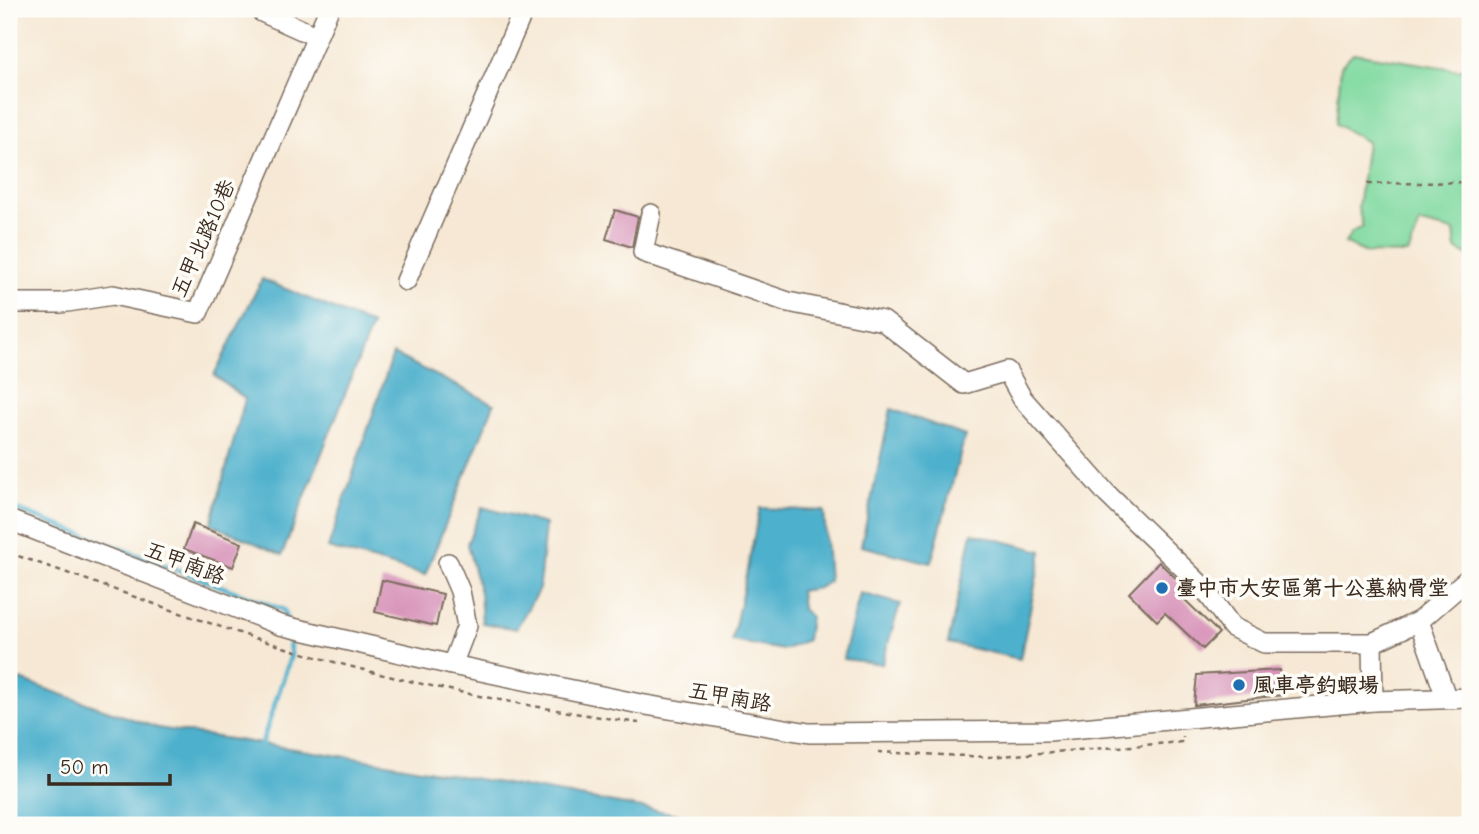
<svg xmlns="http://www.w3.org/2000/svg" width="1479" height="834" viewBox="0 0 1479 834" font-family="'Comic Neue','LXGW WenKai TC',sans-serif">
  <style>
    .green { fill: #7fd99f; stroke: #5d825e; stroke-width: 2 }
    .water { fill: #4db0cc; stroke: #446d75; stroke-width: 2 }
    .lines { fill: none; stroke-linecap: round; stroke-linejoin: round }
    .stream { stroke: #4db0cc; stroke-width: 5 }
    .building { fill: #d894ba }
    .minor-casing { stroke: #7c6c5e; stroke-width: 22 }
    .path { stroke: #7c6c5e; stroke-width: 2.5; stroke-dasharray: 5 5; stroke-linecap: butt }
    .minor { stroke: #fff; stroke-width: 19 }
    .poi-dot { fill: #1f6fb2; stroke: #fdfcf7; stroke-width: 2.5 }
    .labels { text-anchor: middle; stroke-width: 7; stroke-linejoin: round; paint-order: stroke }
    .street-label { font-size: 21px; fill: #3b2a1e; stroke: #fdfcf7 }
    .poi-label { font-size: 21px; font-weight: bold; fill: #3b2a1e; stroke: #fdfcf7; text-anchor: start }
  </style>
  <rect width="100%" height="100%" fill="#fdfcf7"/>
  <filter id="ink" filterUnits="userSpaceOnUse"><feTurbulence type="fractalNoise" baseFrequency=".0143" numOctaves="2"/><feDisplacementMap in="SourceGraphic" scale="14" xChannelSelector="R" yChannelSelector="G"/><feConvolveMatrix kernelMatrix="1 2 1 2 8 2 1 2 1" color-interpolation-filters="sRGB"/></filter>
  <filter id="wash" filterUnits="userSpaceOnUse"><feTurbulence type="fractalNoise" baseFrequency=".00686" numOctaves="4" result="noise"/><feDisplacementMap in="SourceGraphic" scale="28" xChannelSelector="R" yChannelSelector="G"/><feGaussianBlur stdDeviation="1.57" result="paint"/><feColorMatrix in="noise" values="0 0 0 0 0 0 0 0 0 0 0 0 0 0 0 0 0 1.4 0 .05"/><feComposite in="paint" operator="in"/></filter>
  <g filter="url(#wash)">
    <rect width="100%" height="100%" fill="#f6e8d4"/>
    <polygon class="green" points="1353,53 1460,70 1470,61 1469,256 1456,249 1454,231 1420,223 1408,254 1366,253 1345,243 1352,232 1363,227 1358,208 1367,142 1336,124 1341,66"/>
    <g class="water">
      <polygon points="262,279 372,325 282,555 211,524 245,399 214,375"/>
      <polygon points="393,354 494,404 425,575 328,548"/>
      <polygon points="891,409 965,436 931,563 861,546"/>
      <polygon points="482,507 545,524 539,589 516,629 482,623 480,593 467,544"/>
      <polygon points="760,508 824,511 829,581 819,588 800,591 802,609 810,616 807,640 783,650 732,641"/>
      <polygon points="972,533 1042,551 1020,659 948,643"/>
      <polygon points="860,593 900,604 882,664 843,659"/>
      <polygon points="9,676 158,728 387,763 739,825 9,825"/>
    </g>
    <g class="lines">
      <g class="stream">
        <polyline points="9,507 284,610 286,621"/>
        <polyline points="260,749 291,655 287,631"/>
      </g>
    </g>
    <g id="blocks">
      <g class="building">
        <polygon points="615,210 638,217 632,247 606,239"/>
        <polygon points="193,524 242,543 233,567 184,549"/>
        <polygon points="1159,562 1188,590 1181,596 1219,633 1203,649 1165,613 1157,621 1129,593"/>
        <polygon points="382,580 443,594 436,626 375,612"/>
        <polygon points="1280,670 1283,695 1194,705 1197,675"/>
      </g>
    </g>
  </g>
  <g filter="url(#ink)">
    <use href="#blocks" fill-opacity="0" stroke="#7c6c5e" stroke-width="2"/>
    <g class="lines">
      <g class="minor-casing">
        <g id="minor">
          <polyline points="262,12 315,36"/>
          <polyline points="651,214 643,252 788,302 883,321 964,384 1007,371 1022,398 1107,494 1202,586 1232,627 1264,643 1372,643 1419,621 1470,577"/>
          <polyline points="406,281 524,9"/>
          <polyline points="9,303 61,303 113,295 198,313 329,9"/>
          <polyline points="9,520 280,625 452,665 640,704 809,733 1049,731 1373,701 1470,698"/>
          <polyline points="448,563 460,591 467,626 452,665"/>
          <polyline points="1419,621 1446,697"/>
          <polyline points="1372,643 1373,701"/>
        </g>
      </g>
      <g class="path">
        <polyline points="1367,184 1470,182"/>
        <path d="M 9,553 C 99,583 189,618 280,646 C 397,683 518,705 639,723"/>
        <polyline points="878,752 988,757 1183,742 1183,736"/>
      </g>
      <use href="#minor" class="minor"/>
    </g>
  </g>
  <g class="poi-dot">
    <circle cx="1162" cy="588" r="7"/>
    <circle cx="1239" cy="685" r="7"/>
  </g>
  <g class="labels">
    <g class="street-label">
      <text transform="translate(203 238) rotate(-66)" y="7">五甲北路10巷</text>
      <text transform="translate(185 563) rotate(21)" y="7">五甲南路</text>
      <text transform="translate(730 697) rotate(10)" y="7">五甲南路</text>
    </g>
    <g class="poi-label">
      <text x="1176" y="595">臺中市大安區第十公墓納骨堂</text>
      <text x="1253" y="692">風車亭釣蝦場</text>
    </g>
  </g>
  <rect width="1479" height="834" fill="none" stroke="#fdfcf7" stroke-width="35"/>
  <path d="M49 774v10h121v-10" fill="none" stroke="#3b2a1e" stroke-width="3.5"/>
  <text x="60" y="774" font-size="21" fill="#3b2a1e" stroke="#fdfcf7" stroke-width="5" paint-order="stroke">50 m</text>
</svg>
